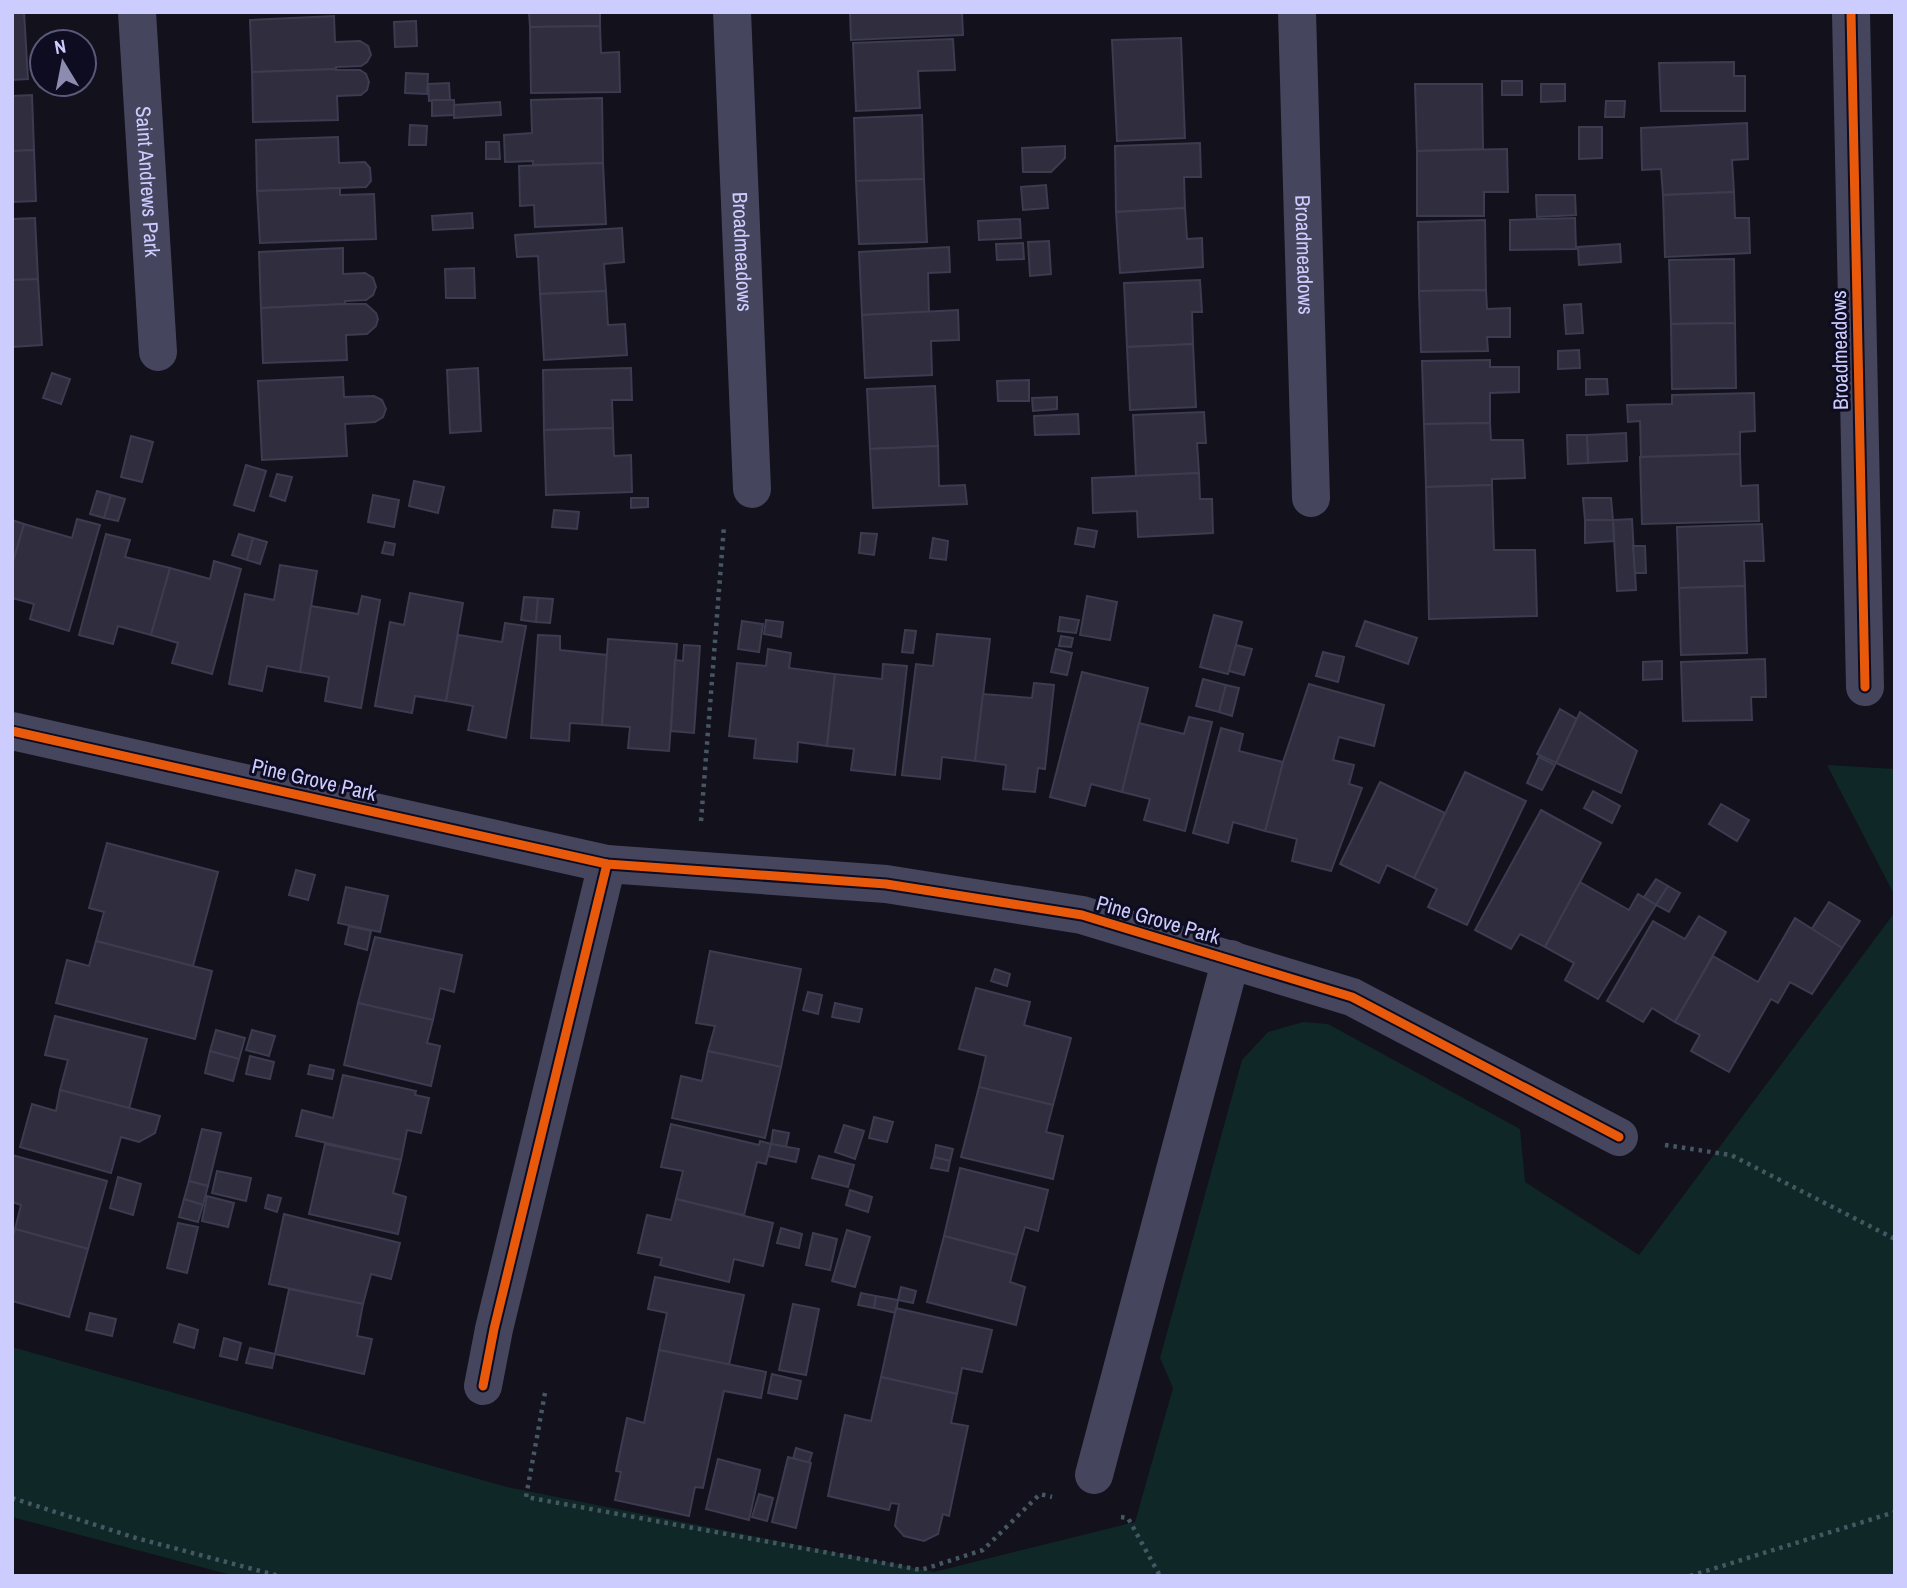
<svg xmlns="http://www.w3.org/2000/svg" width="1907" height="1588" viewBox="0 0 1907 1588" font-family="'Archivo Narrow',sans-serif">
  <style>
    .green { fill: #0f2726 }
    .building { fill: #302e3e; stroke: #3c3b50; stroke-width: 2 }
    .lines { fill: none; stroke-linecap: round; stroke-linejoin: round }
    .path { stroke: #465763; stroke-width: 4.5; stroke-dasharray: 3.5 5; stroke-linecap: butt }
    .minor { stroke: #45465d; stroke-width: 38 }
    .cycleway-casing { stroke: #0e0c21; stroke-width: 13 }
    .cycleway { stroke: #e8590c; stroke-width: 9 }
    .labels { text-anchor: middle; stroke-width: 6; stroke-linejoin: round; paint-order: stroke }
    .street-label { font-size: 21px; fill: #cdccff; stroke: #0e0c21 }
  </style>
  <rect width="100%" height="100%" fill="#12111c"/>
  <g class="green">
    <polygon points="1827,765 1895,769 1895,896"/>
    <polygon points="1895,912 1895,1576 235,1576 12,1517 12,1347 507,1487 934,1572 1135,1522 1173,1388 1160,1358 1242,1060 1268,1032 1303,1022 1328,1024 1520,1129 1525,1182 1639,1255"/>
  </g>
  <g class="building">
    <polygon points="12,12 24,12 28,79 12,80"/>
    <polygon points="529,12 600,12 600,26 530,27"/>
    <polygon points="850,12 962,12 963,35 851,40"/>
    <polygon points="334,16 335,42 360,41 368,46 371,55 367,62 361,66 336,67 336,69 252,72 250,20"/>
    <polygon points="416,21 417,46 395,47 394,22"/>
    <polygon points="600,26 601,53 619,52 620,92 531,93 530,27"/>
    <polygon points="1181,38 1185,138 1117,141 1112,40"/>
    <polygon points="953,39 955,70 918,71 920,108 856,111 853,43"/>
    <polygon points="1734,62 1734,76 1745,76 1745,111 1661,111 1659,63"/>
    <polygon points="336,69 336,70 360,70 366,74 369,82 367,90 361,95 337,96 338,120 253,122 252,72"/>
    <polygon points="406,73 428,74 427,94 405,93"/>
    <rect x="1502" y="81" width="20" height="14"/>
    <polygon points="449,83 450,100 429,101 428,84"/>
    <polygon points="1415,84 1482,84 1483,149 1417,151"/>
    <polygon points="1541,84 1565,84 1565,101 1541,102"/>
    <polygon points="32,95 34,150 12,151 12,96"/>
    <polygon points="602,98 603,163 533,165 533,161 505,162 504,135 532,133 531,100"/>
    <polygon points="432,100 454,100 455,115 432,116"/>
    <polygon points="1606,101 1625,101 1624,117 1605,117"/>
    <polygon points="500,102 501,115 454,118 454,105"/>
    <polygon points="922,115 924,179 856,181 854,118"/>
    <polygon points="1747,123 1748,159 1732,160 1734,192 1663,195 1661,169 1642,170 1641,128"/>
    <polygon points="410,125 427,126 426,145 409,145"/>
    <polygon points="1579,127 1602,127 1602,158 1579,159"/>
    <polygon points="338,137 339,163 365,162 370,168 371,181 366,187 257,191 256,140"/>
    <polygon points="486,142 499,142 500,159 486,159"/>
    <polygon points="1200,143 1201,177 1184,177 1185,208 1116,212 1115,146"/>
    <polygon points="1065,146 1065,158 1051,172 1023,172 1022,148"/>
    <polygon points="1507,149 1508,192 1484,192 1484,216 1417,216 1417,151"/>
    <polygon points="34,150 36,201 12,202 12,151"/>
    <polygon points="603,163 606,224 535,227 534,205 520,206 519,166"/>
    <polygon points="924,179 927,242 859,244 856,181"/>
    <polygon points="1046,185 1048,208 1023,210 1021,187"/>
    <polygon points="340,188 340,195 374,194 376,239 260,243 257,191"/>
    <polygon points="1734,192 1735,218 1749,218 1750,253 1665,257 1663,195"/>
    <polygon points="1536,195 1575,195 1576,215 1537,217"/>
    <polygon points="1185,208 1187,239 1202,238 1203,267 1120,273 1116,212"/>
    <polygon points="472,213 473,228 433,230 432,216"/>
    <polygon points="35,218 38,279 12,280 12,219"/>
    <polygon points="1575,218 1576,249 1510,250 1510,220"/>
    <polygon points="1020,219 1021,238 979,240 978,221"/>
    <polygon points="1485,220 1486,290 1419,291 1418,222"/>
    <polygon points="622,228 624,262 604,264 606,291 540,294 538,256 517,257 515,235"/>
    <polygon points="1049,241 1051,274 1030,276 1028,242"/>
    <polygon points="1023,243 1024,259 997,260 996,244"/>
    <polygon points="1620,244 1621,262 1579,265 1578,247"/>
    <polygon points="949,247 950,272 928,273 929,312 862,315 859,252"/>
    <polygon points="343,248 343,274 365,273 373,278 376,287 373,295 366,300 345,301 345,304 261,308 259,252"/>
    <polygon points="1734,259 1735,323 1671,324 1669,260"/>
    <polygon points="474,268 475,298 446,298 445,269"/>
    <polygon points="38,279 42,345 12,347 12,280"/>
    <polygon points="1200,280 1202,312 1192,312 1193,344 1127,347 1124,283"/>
    <polygon points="1486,290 1487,309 1510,308 1510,337 1487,337 1488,351 1421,352 1419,291"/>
    <polygon points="606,291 608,325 625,324 627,355 544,360 540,294"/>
    <polygon points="345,304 366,304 376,313 378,319 376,326 367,334 346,335 347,360 263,363 261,308"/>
    <polygon points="1581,304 1583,333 1566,334 1564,305"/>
    <polygon points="958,310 959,340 931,341 932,375 865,378 862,315"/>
    <polygon points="1735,323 1736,388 1672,389 1671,324"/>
    <polygon points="1193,344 1196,407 1130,410 1127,347"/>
    <polygon points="1579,350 1580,368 1558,369 1558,351"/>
    <polygon points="1490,360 1490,367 1519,367 1519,392 1490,393 1490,423 1424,424 1422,361"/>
    <polygon points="478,368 481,431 450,433 447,370"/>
    <polygon points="631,368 632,400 612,400 613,428 544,430 543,370"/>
    <polygon points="52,373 70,379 61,404 43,398"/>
    <polygon points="343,377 344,397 374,396 382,400 386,409 383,417 375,422 345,424 347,456 262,460 258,381"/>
    <polygon points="1586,379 1607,379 1608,394 1586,395"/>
    <polygon points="1029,380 1029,401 998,401 997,381"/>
    <polygon points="935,386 938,446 870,449 867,389"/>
    <polygon points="1754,393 1755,431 1740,432 1740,454 1641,457 1640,421 1628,422 1627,405 1672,404 1672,395"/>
    <polygon points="1057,397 1057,409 1033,411 1032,398"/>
    <polygon points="1204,412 1206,443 1197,443 1199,473 1136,476 1133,415"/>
    <polygon points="1078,414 1079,434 1035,435 1034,416"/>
    <polygon points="1490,423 1491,440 1523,440 1525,478 1492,479 1492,485 1426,487 1424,424"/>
    <polygon points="613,428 614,456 631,455 632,492 546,495 544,430"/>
    <polygon points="1626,433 1627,461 1588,463 1587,435"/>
    <polygon points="1567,435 1587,435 1588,463 1568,464"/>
    <polygon points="131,436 153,442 142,482 121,477"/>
    <polygon points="938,446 939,486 965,485 967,504 873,508 870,449"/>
    <polygon points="1740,454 1741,486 1758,485 1759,521 1642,524 1640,457"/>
    <polygon points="246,465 266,471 254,511 234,505"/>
    <polygon points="1199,473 1200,499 1212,499 1213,533 1138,537 1137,511 1093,513 1092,478"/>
    <polygon points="277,474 292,477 285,501 270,496"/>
    <polygon points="414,481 444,487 438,513 409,506"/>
    <polygon points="1492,485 1494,550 1535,550 1537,616 1429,619 1426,487"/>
    <polygon points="97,491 111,495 104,518 90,514"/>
    <polygon points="111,495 125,499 118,521 104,518"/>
    <polygon points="373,495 399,500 394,527 368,522"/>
    <polygon points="631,498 648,498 648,507 631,508"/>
    <polygon points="1583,498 1611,498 1613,520 1585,520"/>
    <polygon points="554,510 579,512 577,529 552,527"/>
    <polygon points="77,519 100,525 69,631 30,619 34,604 12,598 12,565 24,524 72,538"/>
    <polygon points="1632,519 1636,590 1617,591 1613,520"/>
    <polygon points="12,520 24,524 12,565"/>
    <polygon points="1585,520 1613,520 1614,541 1585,543"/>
    <polygon points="1762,524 1764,561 1744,561 1745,586 1679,588 1677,527"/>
    <polygon points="1078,528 1097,531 1094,547 1075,544"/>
    <polygon points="861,533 877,534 874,555 859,553"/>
    <polygon points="106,534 130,540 125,557 170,568 151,635 118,626 113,644 79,635"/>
    <polygon points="239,534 253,538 247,560 232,555"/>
    <polygon points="253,538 267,542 260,564 247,560"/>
    <polygon points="933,538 948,541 946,560 930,558"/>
    <polygon points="385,542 395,544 393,555 382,553"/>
    <polygon points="1633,546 1645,546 1646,573 1635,573"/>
    <polygon points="214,561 241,569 212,674 172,663 178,643 151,635 170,568 210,579"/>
    <polygon points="280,565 317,571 300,672 267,666 262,691 229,684 245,594 274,600"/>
    <polygon points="1745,586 1747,653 1681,655 1679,588"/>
    <polygon points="410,593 463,603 446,701 415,696 412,713 375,706 390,622 404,625"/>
    <polygon points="362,596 380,600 361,708 325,701 329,677 300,672 311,606 358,614"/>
    <polygon points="1087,596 1117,602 1110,640 1080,635"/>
    <polygon points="524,597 538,598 536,622 521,620"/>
    <polygon points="538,598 553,599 550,623 536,622"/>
    <polygon points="1214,615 1242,622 1228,674 1200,667"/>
    <polygon points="1060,617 1079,620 1076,633 1058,631"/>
    <polygon points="766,620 783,622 781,637 764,634"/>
    <polygon points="742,621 763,624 759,652 738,649"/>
    <polygon points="1365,621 1417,638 1408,664 1356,646"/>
    <polygon points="505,623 526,626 506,738 468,730 473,706 446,701 458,635 502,642"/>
    <polygon points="905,630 916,631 913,653 902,652"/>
    <polygon points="937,634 990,639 975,761 942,757 940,779 902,775 916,664 933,666"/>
    <polygon points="538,635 560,636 560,650 607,655 602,725 570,723 569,741 531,738"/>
    <polygon points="1061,636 1073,638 1071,647 1059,646"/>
    <polygon points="608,639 677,644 669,751 628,748 630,727 602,725"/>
    <polygon points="684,645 700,646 694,733 671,731 675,660 683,661"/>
    <polygon points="1236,645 1252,649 1244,675 1229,671"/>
    <polygon points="768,649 791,653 789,668 835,674 827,746 798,742 797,762 754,758 756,739 729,736 737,663 766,666"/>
    <polygon points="1056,649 1072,653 1067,675 1051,672"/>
    <polygon points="1323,652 1344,657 1338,682 1316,676"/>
    <polygon points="1765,659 1766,697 1751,697 1752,720 1683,721 1681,662"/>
    <polygon points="1662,661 1662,679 1643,680 1643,662"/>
    <polygon points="883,664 907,666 895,775 851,770 854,749 827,746 835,674 882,679"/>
    <polygon points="1082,672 1148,688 1122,792 1091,784 1085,806 1050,797"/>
    <polygon points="1203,679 1226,685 1219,712 1196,706"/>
    <polygon points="1034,683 1054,685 1045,769 1038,768 1035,792 1003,789 1006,765 975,761 983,694 1032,698"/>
    <polygon points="1309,684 1384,705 1374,746 1339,737 1333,760 1354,765 1349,784 1362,788 1331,871 1292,861 1297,839 1265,831 1283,762"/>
    <polygon points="1226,685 1239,688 1232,716 1219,712"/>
    <polygon points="1560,709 1577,719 1556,763 1537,754"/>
    <polygon points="1580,712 1637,751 1621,793 1556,763"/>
    <polygon points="1189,717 1212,722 1185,831 1144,820 1150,799 1122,792 1139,723 1184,734"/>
    <polygon points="1221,728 1243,734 1239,751 1283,762 1265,831 1233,822 1228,843 1193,833"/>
    <polygon points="1539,757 1555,765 1542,790 1527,783"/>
    <polygon points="1465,772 1526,801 1467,925 1428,907 1437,889 1414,878"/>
    <polygon points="1380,782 1445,813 1414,878 1387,865 1379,883 1340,864"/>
    <polygon points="1593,791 1620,806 1612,823 1584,808"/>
    <polygon points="1721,804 1749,820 1737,841 1709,824"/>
    <polygon points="1541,810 1601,843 1545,947 1520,934 1511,949 1475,930"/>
    <polygon points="107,843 218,872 193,966 96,941 104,912 89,908"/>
    <polygon points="296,870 315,875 308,900 289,895"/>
    <polygon points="1656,879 1668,886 1656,905 1644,897"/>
    <polygon points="1580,882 1629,910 1638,894 1656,905 1598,999 1565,980 1574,963 1545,947"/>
    <polygon points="1668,886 1680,893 1669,912 1656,905"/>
    <polygon points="346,887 388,896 380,932 338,923"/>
    <polygon points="1829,902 1860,921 1842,948 1811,930"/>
    <polygon points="1699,916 1726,932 1675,1022 1652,1008 1643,1022 1607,1001 1653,921 1685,939"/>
    <polygon points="1795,918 1842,948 1812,994 1790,982 1778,1003 1771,999 1729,1072 1691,1051 1700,1035 1675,1022 1713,956 1758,982"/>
    <polygon points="349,926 371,931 367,950 345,944"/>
    <polygon points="375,937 462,955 454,992 440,988 433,1020 358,1003"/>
    <polygon points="96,941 212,971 195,1039 56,1003 67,960 89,966"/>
    <polygon points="710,951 801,969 781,1067 708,1051 715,1026 696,1023"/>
    <polygon points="995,969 1010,974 1007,986 991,981"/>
    <polygon points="976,988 1030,1002 1024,1025 1071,1038 1053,1105 979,1087 986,1056 959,1049"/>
    <polygon points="808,992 822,995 818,1014 803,1010"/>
    <polygon points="358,1003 433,1020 427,1043 440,1046 431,1086 344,1065"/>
    <polygon points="835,1003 862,1009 859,1022 832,1017"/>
    <polygon points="55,1016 147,1039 129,1109 60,1090 68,1060 45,1055"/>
    <polygon points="216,1030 245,1038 239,1059 210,1051"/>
    <polygon points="252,1030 275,1036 269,1056 246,1050"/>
    <polygon points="210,1051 239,1059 233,1081 205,1073"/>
    <polygon points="708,1051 781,1067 765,1138 672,1118 681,1076 702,1081"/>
    <polygon points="250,1056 274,1062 270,1079 246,1074"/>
    <polygon points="310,1065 334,1070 332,1079 308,1074"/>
    <polygon points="343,1075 416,1091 415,1095 429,1098 421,1133 407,1130 401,1160 296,1136 302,1110 333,1118"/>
    <polygon points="979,1087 1053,1105 1046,1132 1063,1136 1053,1179 961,1157"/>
    <polygon points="60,1090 160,1116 155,1133 139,1142 121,1137 111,1173 20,1147 32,1104 56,1111"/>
    <polygon points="874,1117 893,1122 887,1142 869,1138"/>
    <polygon points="671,1124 759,1145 760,1141 771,1144 766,1164 757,1162 744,1215 676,1199 683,1171 661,1167"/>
    <polygon points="844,1125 864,1131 855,1159 835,1152"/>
    <polygon points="202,1129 221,1133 208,1186 189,1181"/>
    <polygon points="773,1130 789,1133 786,1147 771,1144"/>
    <polygon points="325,1144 401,1160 393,1193 406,1197 398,1234 309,1214"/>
    <polygon points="771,1144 799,1149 796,1162 768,1156"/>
    <polygon points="936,1145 953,1149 950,1161 934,1157"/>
    <polygon points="12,1155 107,1181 88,1249 15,1229 21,1205 12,1202"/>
    <polygon points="819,1156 854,1165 848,1187 812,1178"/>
    <polygon points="934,1157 950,1161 948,1171 931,1168"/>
    <polygon points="960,1168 1048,1190 1038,1231 1025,1227 1017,1255 944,1236"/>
    <polygon points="217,1171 251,1178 246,1201 212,1193"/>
    <polygon points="118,1177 141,1184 133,1215 110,1208"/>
    <polygon points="189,1181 208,1186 203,1205 184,1199"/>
    <polygon points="850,1190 872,1197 868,1212 846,1205"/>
    <polygon points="268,1195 281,1198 277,1212 265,1208"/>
    <polygon points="207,1196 234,1203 228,1227 202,1221"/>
    <polygon points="184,1199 203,1205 198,1222 179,1217"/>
    <polygon points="676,1199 773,1223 763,1266 734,1259 729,1282 660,1265 662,1258 638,1253 647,1215 671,1220"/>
    <polygon points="284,1214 400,1243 391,1279 371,1274 363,1304 269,1284"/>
    <polygon points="178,1223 198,1227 187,1273 167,1268"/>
    <polygon points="781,1228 802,1234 799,1248 777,1243"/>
    <polygon points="15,1229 88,1249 69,1317 12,1301 12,1239"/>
    <polygon points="847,1230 870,1237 855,1287 832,1281"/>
    <polygon points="813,1233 837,1239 830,1270 806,1265"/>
    <polygon points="944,1236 1017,1255 1010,1282 1025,1287 1016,1325 927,1302"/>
    <polygon points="655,1277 744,1295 729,1365 659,1350 667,1313 648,1309"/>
    <polygon points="901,1287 916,1291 913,1303 898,1300"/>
    <polygon points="289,1289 363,1304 357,1336 372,1339 364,1374 275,1354"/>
    <polygon points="861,1293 876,1296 874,1308 858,1305"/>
    <polygon points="876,1296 898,1300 896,1313 874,1308"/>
    <polygon points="793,1304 819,1309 806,1375 779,1370"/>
    <polygon points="896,1308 992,1330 982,1372 962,1368 957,1394 881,1377"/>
    <polygon points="90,1313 116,1319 112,1336 86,1330"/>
    <polygon points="179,1324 198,1330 194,1348 174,1342"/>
    <polygon points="224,1338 241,1343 237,1360 220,1356"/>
    <polygon points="250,1348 275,1354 272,1368 246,1363"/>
    <polygon points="659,1350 766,1372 761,1398 724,1391 703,1488 695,1487 689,1516 615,1500 621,1472 616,1471 627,1418 644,1423"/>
    <polygon points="772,1374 801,1381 797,1399 768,1393"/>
    <polygon points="881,1377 957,1394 951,1423 968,1426 949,1516 943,1514 938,1534 924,1541 904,1536 895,1526 899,1504 891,1503 889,1510 828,1496 845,1415 871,1421"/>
    <polygon points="796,1448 812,1453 809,1463 793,1459"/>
    <polygon points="788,1457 811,1463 796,1528 772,1522"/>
    <polygon points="718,1459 760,1470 749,1520 706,1509"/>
    <polygon points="759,1494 773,1498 767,1521 752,1517"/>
  </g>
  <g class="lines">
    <g class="path">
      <polyline points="701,821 724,526"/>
      <polyline points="1665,1145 1731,1155 1895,1239"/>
      <polyline points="545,1393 526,1497 921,1570 983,1550 1040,1494 1052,1497"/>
      <polyline points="12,1498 136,1538 279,1576"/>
      <polyline points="1121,1517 1128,1518 1160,1576"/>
      <polyline points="1690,1576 1895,1512"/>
    </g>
    <g class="minor">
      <path id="s1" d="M 137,12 L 158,352"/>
      <path id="s2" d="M 732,12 L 752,489"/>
      <path id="s3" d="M 1297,12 L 1311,498"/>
      <polyline points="1851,12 1865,687"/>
      <polyline points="12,731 607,864 886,884 1082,915 1352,997 1619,1137"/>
      <polyline points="483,1386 494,1329 607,864"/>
      <polyline points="1094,1475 1231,959"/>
    </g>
    <g class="cycleway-casing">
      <g id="cycleway">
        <polyline points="1851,12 1865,687"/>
        <polyline points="12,731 607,864 886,884 1082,915 1352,997 1619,1137"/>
        <polyline points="483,1386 494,1329 607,864"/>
      </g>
    </g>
    <use href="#cycleway" class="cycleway"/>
  </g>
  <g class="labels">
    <g class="street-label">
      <text dy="7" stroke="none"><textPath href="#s1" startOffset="170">Saint Andrews Park</textPath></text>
      <text dy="7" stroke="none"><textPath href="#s2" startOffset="240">Broadmeadows</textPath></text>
      <text dy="7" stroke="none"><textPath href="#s3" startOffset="243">Broadmeadows</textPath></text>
      <text transform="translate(1840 350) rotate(-91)" y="7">Broadmeadows</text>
      <text transform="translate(314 780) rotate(13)" y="7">Pine Grove Park</text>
      <text transform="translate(1158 920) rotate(16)" y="7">Pine Grove Park</text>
    </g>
  </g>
  <rect width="1907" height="1588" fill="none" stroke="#cdccff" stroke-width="28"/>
  <g transform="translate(63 63) rotate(350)"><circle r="33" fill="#0e0c21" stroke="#5a597a" stroke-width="2"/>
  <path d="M0-5L12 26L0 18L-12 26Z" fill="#8c8bb0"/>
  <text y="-10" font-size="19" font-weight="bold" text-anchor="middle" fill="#cdccff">N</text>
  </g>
</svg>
